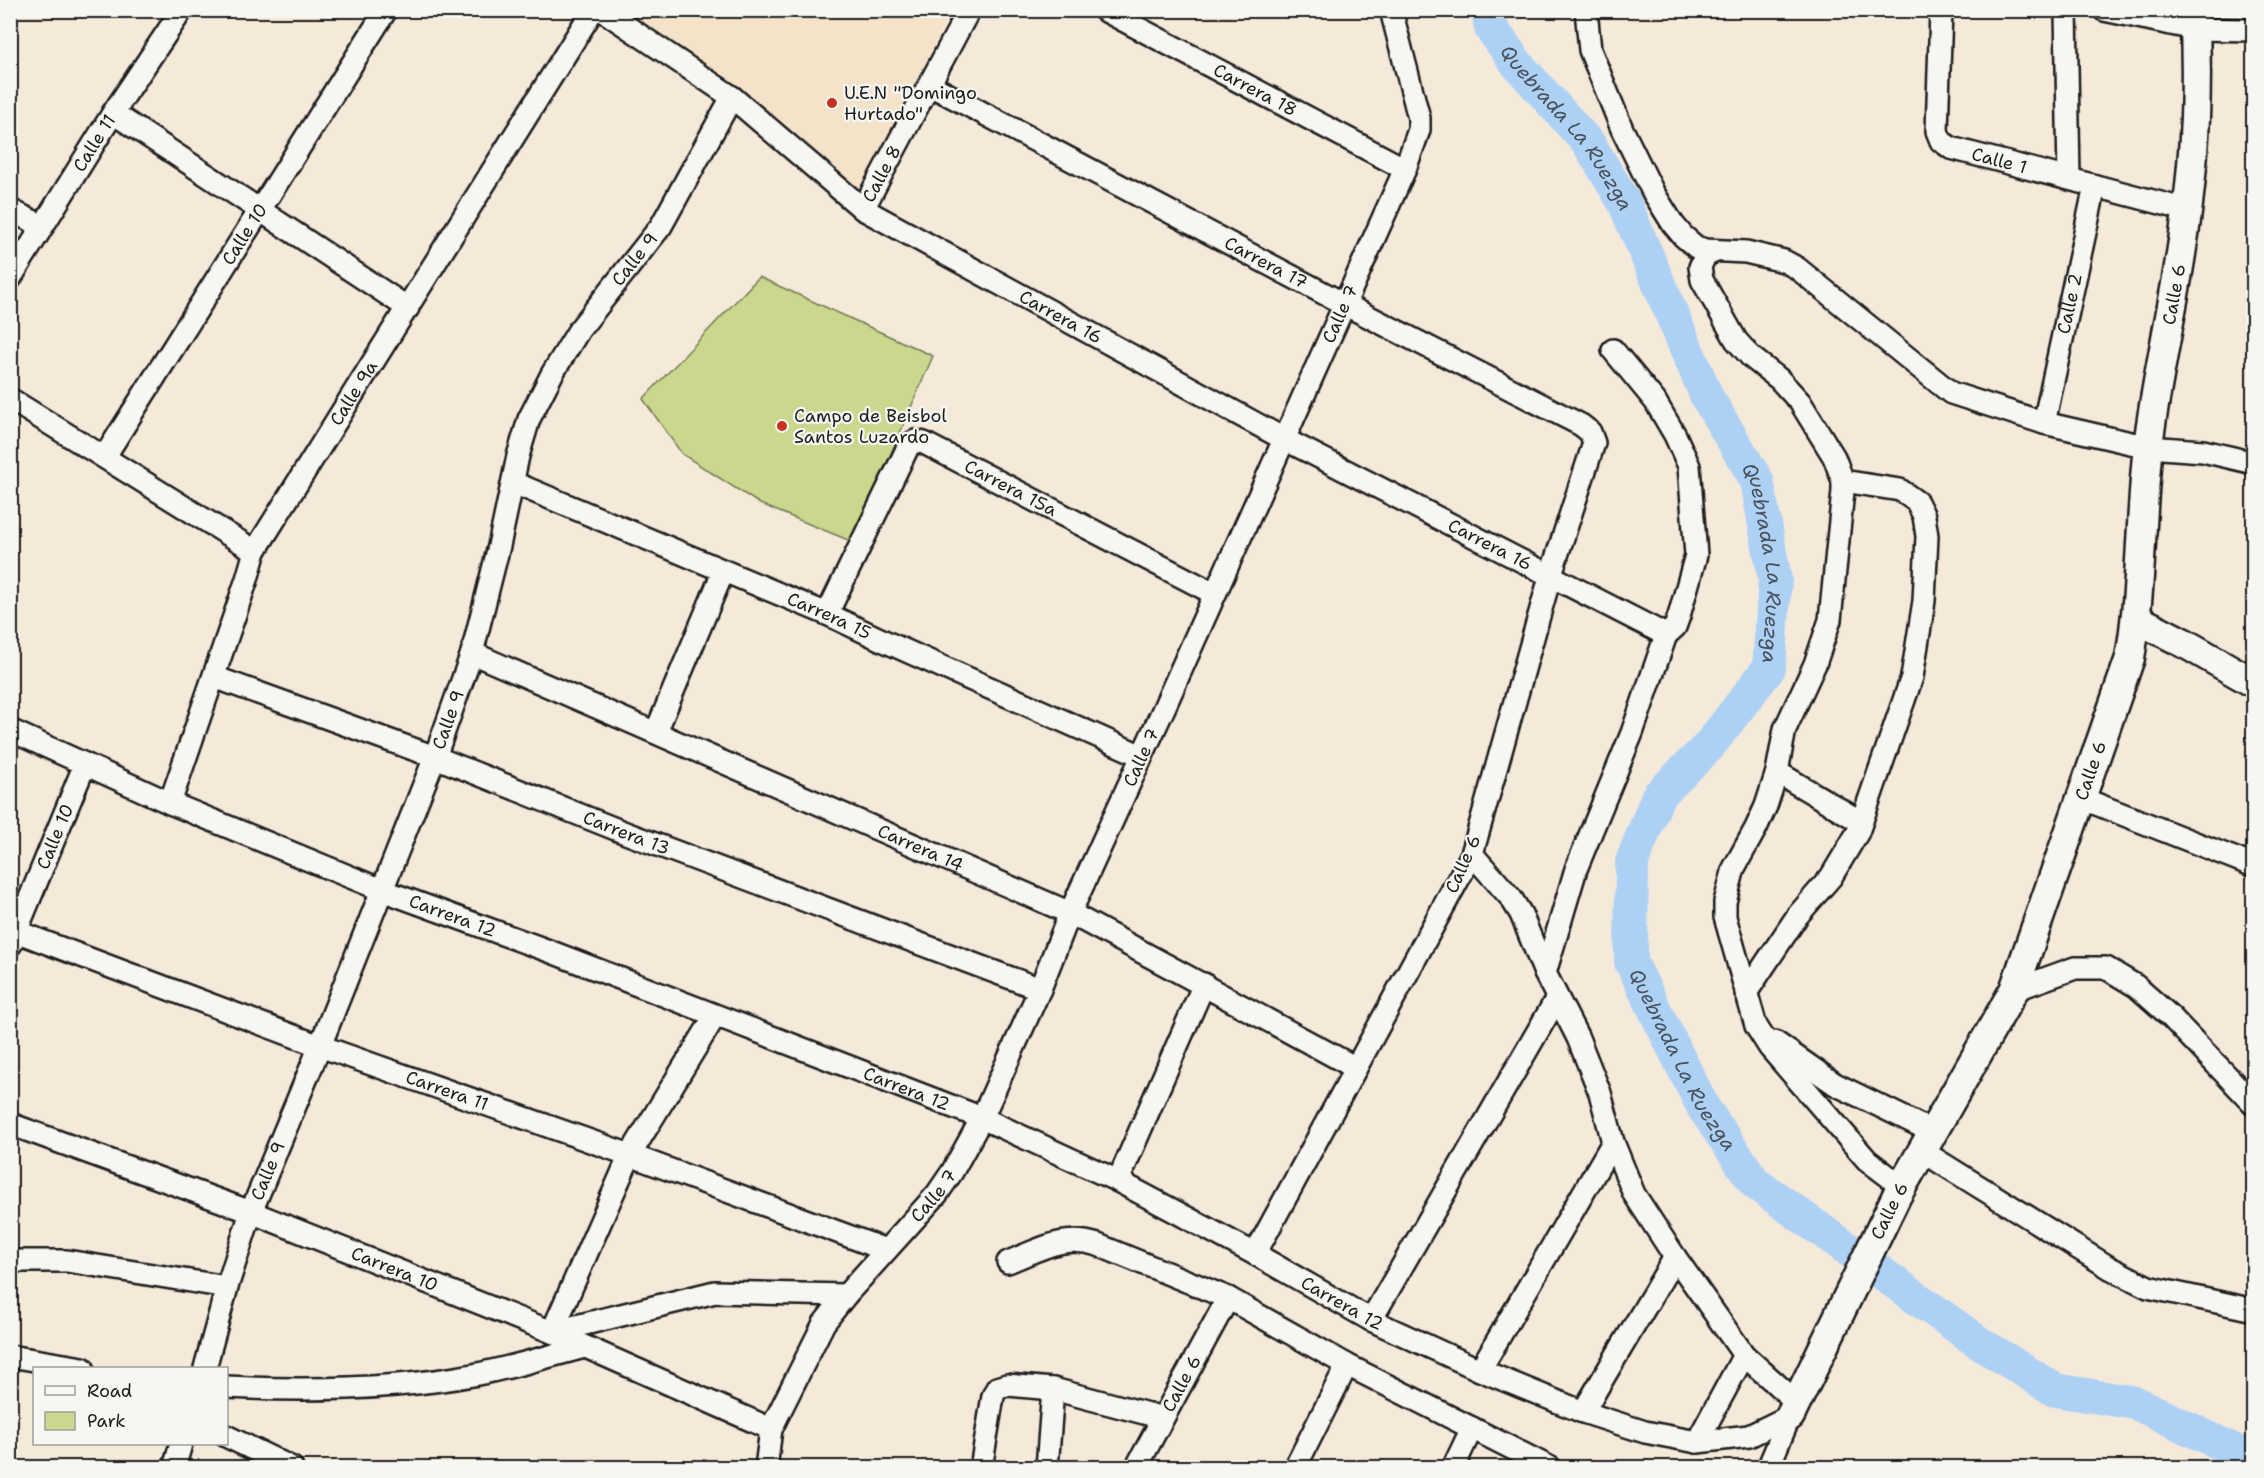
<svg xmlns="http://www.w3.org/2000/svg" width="2264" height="1478" viewBox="0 0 2264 1478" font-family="'Shantell Sans',sans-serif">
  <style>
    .built { fill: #f4e2c9 }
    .green { fill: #c9d88c; stroke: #727a54; stroke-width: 1.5 }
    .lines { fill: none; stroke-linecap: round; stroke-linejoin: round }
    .river { stroke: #add1f5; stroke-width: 34 }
    .street-casing { stroke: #1c1c1c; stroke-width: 26 }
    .secondary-casing { stroke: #1c1c1c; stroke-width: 33 }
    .street { stroke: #f6f6f2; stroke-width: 21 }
    .secondary { stroke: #f6f6f2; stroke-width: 28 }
    .poi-dot { fill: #c8321e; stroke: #f6f6f2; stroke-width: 2 }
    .labels { text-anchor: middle; stroke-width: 4.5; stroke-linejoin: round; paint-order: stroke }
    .street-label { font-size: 18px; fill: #1c1c1c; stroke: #f6f6f2 }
    .poi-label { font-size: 18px; fill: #1c1c1c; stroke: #f6f6f2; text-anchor: start }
    .water-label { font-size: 20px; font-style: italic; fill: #48525d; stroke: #f6f6f2 }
  </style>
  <rect width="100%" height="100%" fill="#f5eada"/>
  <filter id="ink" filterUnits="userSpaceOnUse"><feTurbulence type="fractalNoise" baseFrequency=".0167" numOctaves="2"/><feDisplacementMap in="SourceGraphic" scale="12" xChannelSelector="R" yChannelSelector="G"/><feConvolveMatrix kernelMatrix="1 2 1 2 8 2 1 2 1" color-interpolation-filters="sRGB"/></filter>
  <g filter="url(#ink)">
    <polygon class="built" points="627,11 950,11 863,194 839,175 797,135 725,75 682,50"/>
    <polygon class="green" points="759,277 933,356 853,542 760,504 682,454 643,399"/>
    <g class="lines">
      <path class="river" id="s1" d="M 1488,10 L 1491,28 L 1518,65 L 1589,144 L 1624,202 L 1707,397 L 1757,481 L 1775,579 L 1769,668 L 1708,747 L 1658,796 L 1632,862 L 1631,962 L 1703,1107 L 1755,1183 L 1981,1344 L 2055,1390 L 2136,1403 L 2254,1460"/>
      <g class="street-casing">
        <g id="street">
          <path id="s2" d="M 602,10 L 732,97 L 863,209 L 1284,439 L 1666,635 L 1632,733 L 1576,869 L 1545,973"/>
          <path id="s3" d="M 1104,10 L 1405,169"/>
          <polyline points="1586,10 1590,50 1622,129 1653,192 1673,224 1683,236 1696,247 1705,250 1746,252 1784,261 1797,268 1951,393 2044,423 2148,447 2203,451 2254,463"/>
          <path id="s4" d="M 1941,10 L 1937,131 L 1941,141 L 1951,148 L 2187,210"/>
          <polyline points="2066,10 2069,178"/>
          <polyline points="2104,10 2195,29 2254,30"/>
          <path id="s5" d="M 930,85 L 1344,304 L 1581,425 L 1590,432 L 1594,443 L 1550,577 L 1472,854 L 1255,1254"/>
          <polyline points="113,113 408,308"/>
          <path id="s6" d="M 863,209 L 969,10"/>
          <polyline points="10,210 42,226"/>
          <polyline points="1716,251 1705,256 1700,267 1702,280 1736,340 1751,357 1779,379 1800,402 1834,457 1843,481 1843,491 1830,620 1815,664 1785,729 1777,772 1766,806 1756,828 1734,868 1725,902 1725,917 1756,1026 1770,1048 1867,1160 1892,1179 1904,1184"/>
          <path id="s7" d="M 10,279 L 113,113 L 182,10"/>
          <polyline points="1613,350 1655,401 1675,435 1689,466 1696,555 1679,616 1675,627 1666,635"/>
          <polyline points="10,399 255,551"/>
          <path id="s8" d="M 2044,423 L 2095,186"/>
          <path id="s9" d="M 105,456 L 386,10"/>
          <path id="s10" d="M 514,483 L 827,614 L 884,641 L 1142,756"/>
          <path id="s11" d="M 827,614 L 909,445 L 915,441 L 924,443 L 1215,594"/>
          <path id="s12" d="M 472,653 L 1070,913 L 1356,1068"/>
          <path id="s13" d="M 214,677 L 435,757 L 623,832 L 1040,989"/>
          <path id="s14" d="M 10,730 L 170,803 L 382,890 L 549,951 L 982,1118 L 1118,1181 L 1255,1254 L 1371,1320 L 1480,1370 L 1583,1412 L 1645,1432 L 1697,1442 L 1749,1436 L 1790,1416"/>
          <polyline points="656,732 723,572"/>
          <polyline points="1777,772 1861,822"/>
          <polyline points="2081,798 2254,866"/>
          <path id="s15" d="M 170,803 L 247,579 L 255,551 L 593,10"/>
          <polyline points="1472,854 1511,898 1521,914 1545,973 1578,1038 1600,1093 1613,1142 1634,1194 1675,1257 1744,1355 1795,1401"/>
          <path id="s16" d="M 10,929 L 320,1046 L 630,1155 L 886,1250"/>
          <path id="s17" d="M 11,944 L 85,764"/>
          <polyline points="2014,990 2075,968 2106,968 2136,986 2171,1017 2254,1104"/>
          <polyline points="1746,993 1798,915 1831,877 1858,832 1912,677 1924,601 1927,536 1924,516 1917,502 1900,490 1843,481"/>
          <polyline points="1775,1042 1835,1084 1933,1132"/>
          <path id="s18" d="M 10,1124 L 251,1212 L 552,1332 L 771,1429"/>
          <polyline points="1922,1151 2110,1268 2148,1287 2254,1310"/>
          <polyline points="1118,1181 1204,984"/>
          <polyline points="10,1261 67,1261 227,1287"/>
          <path d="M 1008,1262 C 1041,1249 1063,1234 1098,1245 L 1228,1298 L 1347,1365 L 1551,1468"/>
          <polyline points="1371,1320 1557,998"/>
          <polyline points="552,1332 630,1155 715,1016"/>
          <polyline points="552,1332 715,1292 846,1295"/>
          <polyline points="10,1356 83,1368"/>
          <path id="s19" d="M 205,1368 L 227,1287 L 251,1212 L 320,1046 L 435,757 L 472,653 L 499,546 L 518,456 L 529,419 L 552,374 L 579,330 L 661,226 L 732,97"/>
          <polyline points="1480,1370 1613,1142"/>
          <path d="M 226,1387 C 308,1391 392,1390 473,1375 C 511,1368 548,1356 585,1347"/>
          <polyline points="1583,1412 1675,1257"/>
          <polyline points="226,1436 292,1468"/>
          <polyline points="1697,1442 1744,1355"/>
          <polyline points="174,1468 181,1444"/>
          <path id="s20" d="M 766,1468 L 771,1429 L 824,1323 L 846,1295 L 937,1194 L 952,1172 L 982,1118 L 1040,989 L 1070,913 L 1164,708 L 1405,169 L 1419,130 L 1419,118 L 1391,10"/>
          <polyline points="981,1468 993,1396 997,1388 1007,1385 1053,1389 1163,1418"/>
          <polyline points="1047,1468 1053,1389"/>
          <path id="s21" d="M 1136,1468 L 1228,1298"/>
          <polyline points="1295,1468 1347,1365"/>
          <polyline points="1453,1468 1472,1428"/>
          <polyline points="1768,1468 1790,1416"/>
        </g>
      </g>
      <g class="secondary-casing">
        <g id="secondary">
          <polyline points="2137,619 2186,644 2254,683"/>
          <path id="s22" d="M 1790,1416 L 1897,1195 L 2014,990 L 2130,658 C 2142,588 2140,517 2148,446 C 2156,382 2171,318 2181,254 C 2194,174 2199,92 2194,10"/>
        </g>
      </g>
      <use href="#street" class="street"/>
      <use href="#secondary" class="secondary"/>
    </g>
  </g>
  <g class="poi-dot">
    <circle cx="832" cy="103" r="6"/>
    <circle cx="782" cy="426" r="6"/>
  </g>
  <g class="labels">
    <g class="street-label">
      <text dy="6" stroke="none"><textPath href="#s3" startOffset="171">Carrera 18</textPath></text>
      <text dy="6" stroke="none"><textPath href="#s7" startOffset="160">Calle 11</textPath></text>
      <text dy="6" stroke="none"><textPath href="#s4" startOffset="194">Calle 1</textPath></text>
      <text dy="6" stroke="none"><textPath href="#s6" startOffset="40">Calle 8</textPath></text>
      <text dy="6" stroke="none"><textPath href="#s9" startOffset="262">Calle 10</textPath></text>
      <text dy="6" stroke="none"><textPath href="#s19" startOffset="1197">Calle 9</textPath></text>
      <text dy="6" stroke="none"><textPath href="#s5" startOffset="380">Carrera 17</textPath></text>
      <text dy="6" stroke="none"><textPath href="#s22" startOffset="1200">Calle 6</textPath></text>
      <text dy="6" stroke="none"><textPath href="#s8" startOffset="122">Calle 2</textPath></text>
      <text dy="6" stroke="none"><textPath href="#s20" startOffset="1298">Calle 7</textPath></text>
      <text dy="6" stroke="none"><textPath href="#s2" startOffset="554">Carrera 16</textPath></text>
      <text dy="6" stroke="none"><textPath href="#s15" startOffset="452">Calle 9a</textPath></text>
      <text dy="6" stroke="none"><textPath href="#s11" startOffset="302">Carrera 15a</textPath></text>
      <text dy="6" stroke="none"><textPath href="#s2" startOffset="1040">Carrera 16</textPath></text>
      <text dy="6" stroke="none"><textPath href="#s10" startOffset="342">Carrera 15</textPath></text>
      <text dy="6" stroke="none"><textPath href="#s19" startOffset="693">Calle 9</textPath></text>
      <text dy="6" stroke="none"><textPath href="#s20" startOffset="812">Calle 7</textPath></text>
      <text dy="6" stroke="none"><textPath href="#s22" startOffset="714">Calle 6</textPath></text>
      <text dy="6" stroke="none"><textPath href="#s13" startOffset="441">Carrera 13</textPath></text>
      <text dy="6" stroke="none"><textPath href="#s17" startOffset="116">Calle 10</textPath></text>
      <text dy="6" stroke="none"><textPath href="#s12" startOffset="489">Carrera 14</textPath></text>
      <text transform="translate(1463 864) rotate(-66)" y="6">Calle 6</text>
      <text dy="6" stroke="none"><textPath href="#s14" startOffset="480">Carrera 12</textPath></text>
      <text dy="6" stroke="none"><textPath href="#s14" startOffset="966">Carrera 12</textPath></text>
      <text dy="6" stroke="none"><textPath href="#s16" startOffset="466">Carrera 11</textPath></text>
      <text dy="6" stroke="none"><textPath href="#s19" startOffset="207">Calle 9</textPath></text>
      <text dy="6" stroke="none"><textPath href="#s20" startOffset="326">Calle 7</textPath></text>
      <text dy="6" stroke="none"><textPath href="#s22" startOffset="228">Calle 6</textPath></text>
      <text dy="6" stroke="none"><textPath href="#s18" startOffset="411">Carrera 10</textPath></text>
      <text dy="6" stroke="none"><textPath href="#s14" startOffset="1452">Carrera 12</textPath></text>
      <text dy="6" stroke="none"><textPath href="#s21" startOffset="96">Calle 6</textPath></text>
    </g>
    <g class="poi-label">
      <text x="844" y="99">U.E.N "Domingo<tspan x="844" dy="21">Hurtado"</tspan></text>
      <text x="794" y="422">Campo de Beisbol<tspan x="794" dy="21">Santos Luzardo</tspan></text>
    </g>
    <g class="water-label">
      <text dy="7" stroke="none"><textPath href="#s1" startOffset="144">Quebrada La Ruezga</textPath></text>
      <text dy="7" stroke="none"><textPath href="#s1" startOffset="630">Quebrada La Ruezga</textPath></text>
      <text dy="7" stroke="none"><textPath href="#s1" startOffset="1188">Quebrada La Ruezga</textPath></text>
    </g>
  </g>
  <rect width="2264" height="1478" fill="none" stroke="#f6f6f2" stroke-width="36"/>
  <rect x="18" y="18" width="2228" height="1442" fill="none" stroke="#1c1c1c" stroke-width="2" filter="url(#ink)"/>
  <rect x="33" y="1367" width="195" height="78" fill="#f6f6f2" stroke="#9f9f9c" stroke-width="1.5"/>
  <rect x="45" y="1386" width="30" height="9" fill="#f6f6f2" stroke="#9f9f9c" stroke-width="1.5"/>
  <text x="87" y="1397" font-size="18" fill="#1c1c1c">Road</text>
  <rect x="45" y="1412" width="30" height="18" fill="#c9d88c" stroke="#9f9f9c" stroke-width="1.5"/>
  <text x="87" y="1427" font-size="18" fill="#1c1c1c">Park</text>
</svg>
